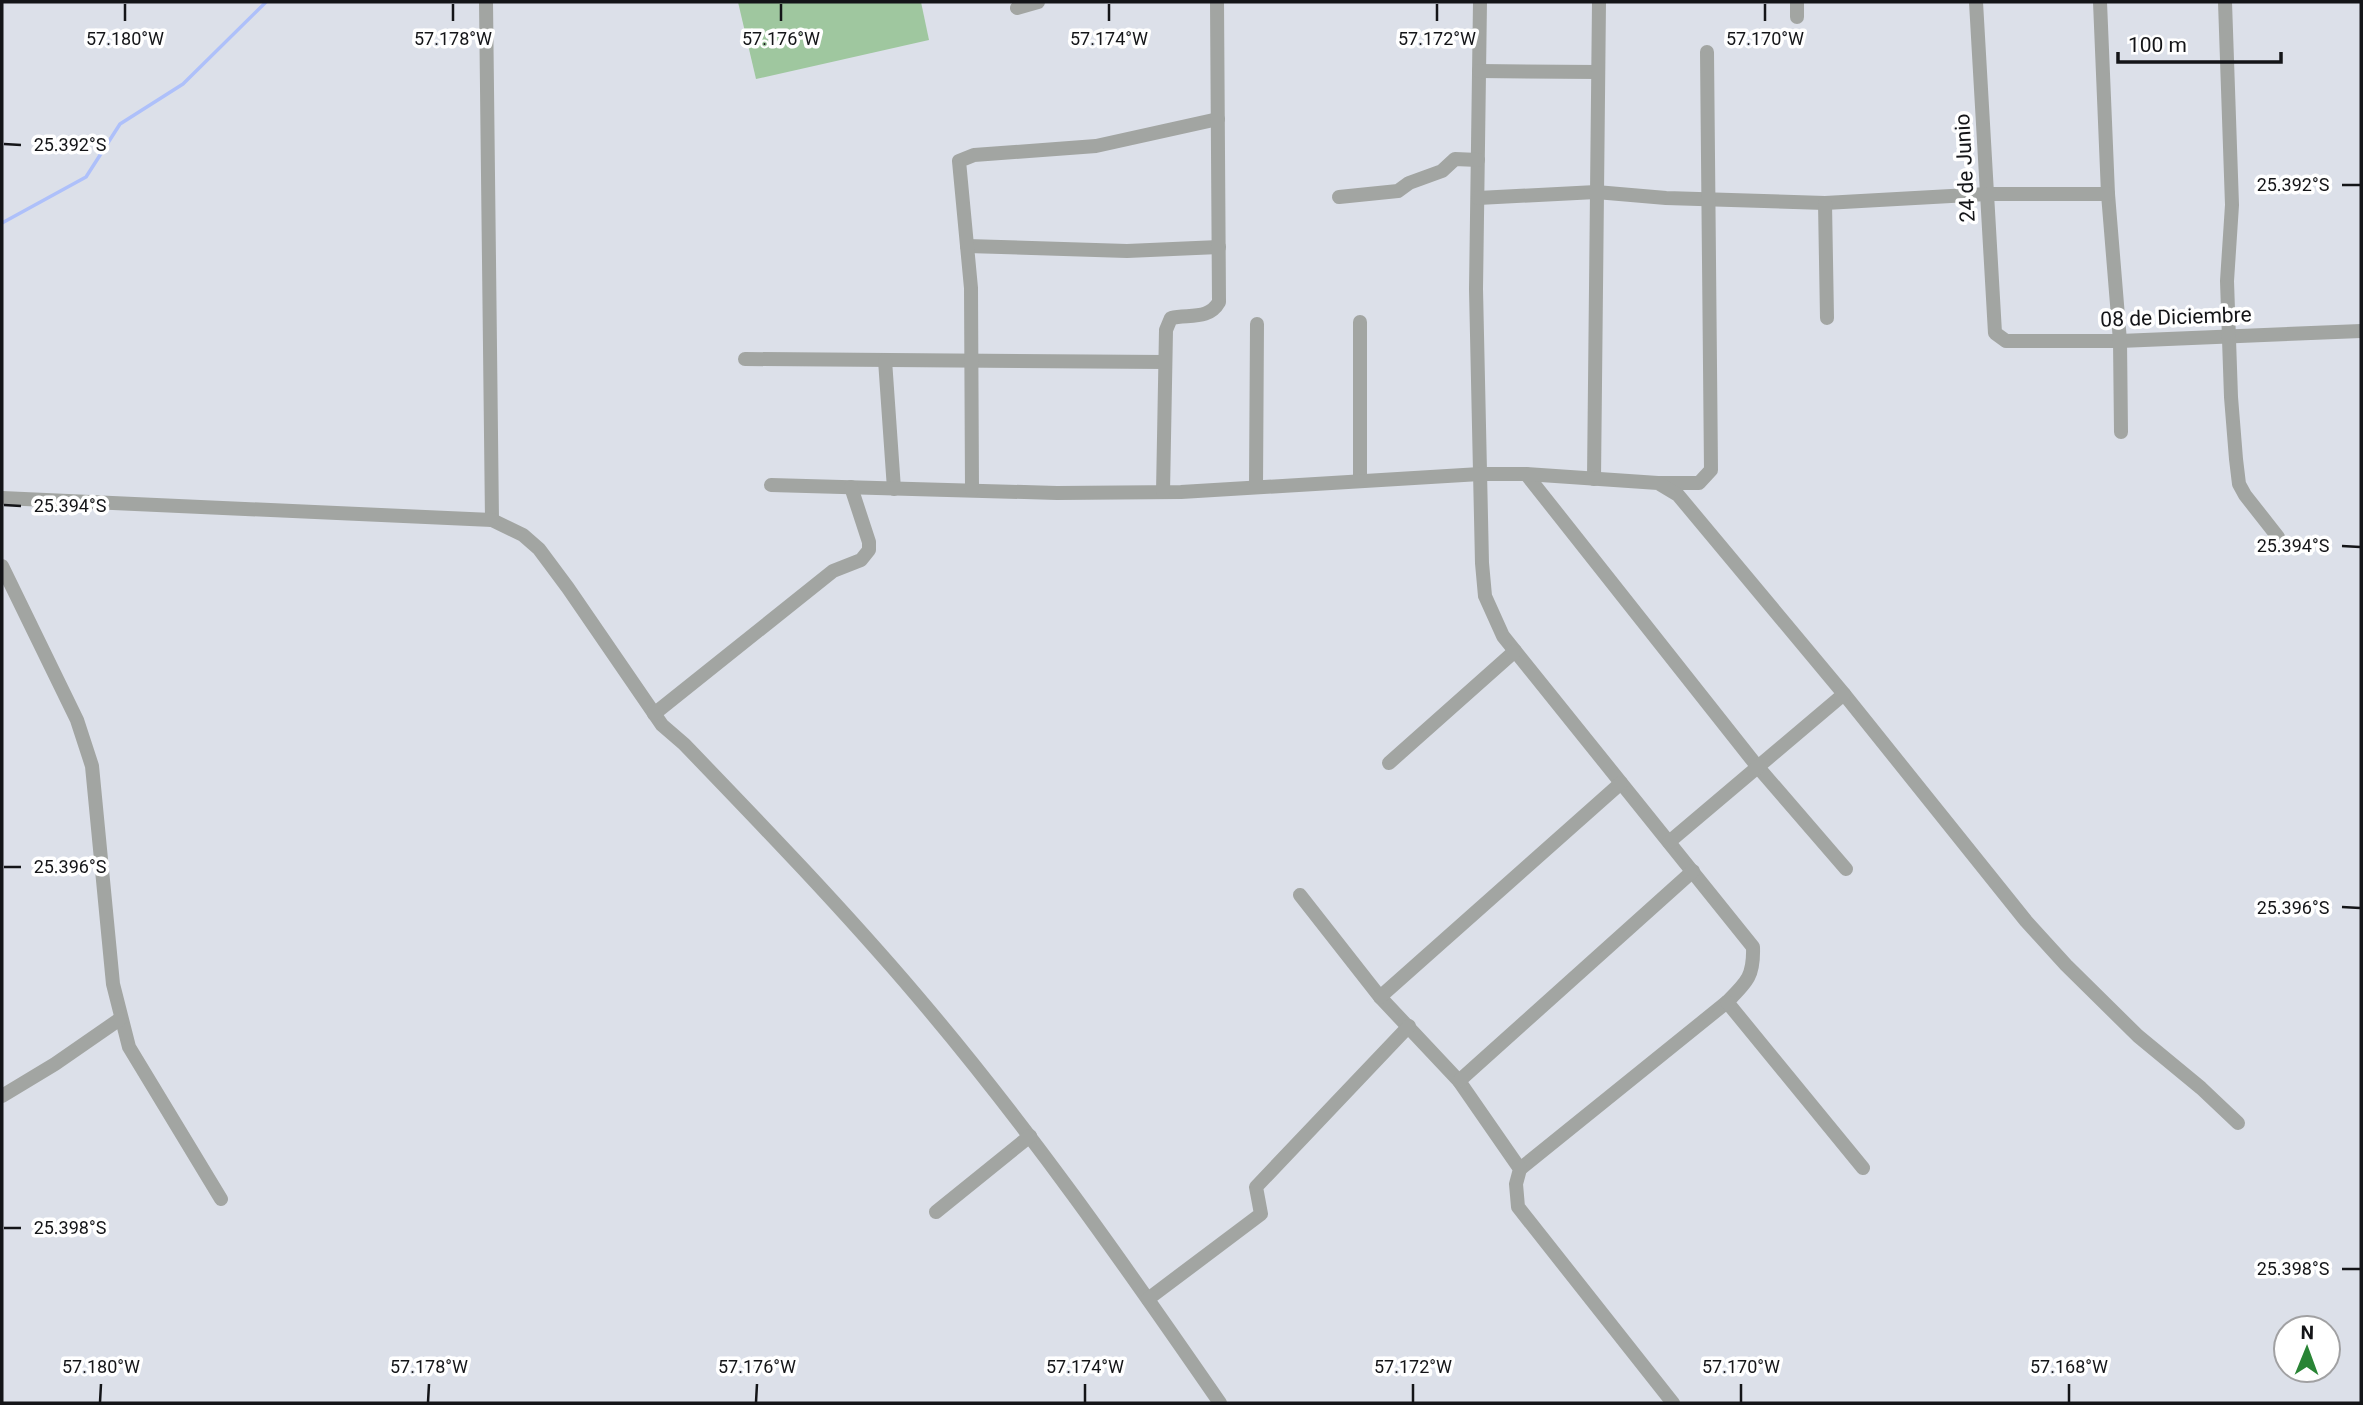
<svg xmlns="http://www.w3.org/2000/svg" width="2363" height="1405" viewBox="0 0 2363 1405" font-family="Roboto,sans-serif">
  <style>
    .garden { fill: #9fc79f }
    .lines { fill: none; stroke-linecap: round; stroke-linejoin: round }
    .stream { stroke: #aec0fa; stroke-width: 3.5 }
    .minor { stroke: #a2a5a2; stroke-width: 14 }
    .ticks { fill: none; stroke: #141518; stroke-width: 2.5 }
    .labels { text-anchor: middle; stroke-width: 7; stroke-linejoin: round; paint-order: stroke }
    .street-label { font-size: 21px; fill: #141518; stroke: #fff }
    .ticks-label { font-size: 18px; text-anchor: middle; fill: #141518; stroke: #fff; stroke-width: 7; stroke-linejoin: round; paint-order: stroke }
  </style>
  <rect width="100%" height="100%" fill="#dce0e9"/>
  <polygon class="garden" points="738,2 921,2 929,40 756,79"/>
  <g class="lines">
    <polyline class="stream" points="2,223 86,177 120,124 183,84 266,2"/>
    <g class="minor">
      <polyline points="486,2 492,520"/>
      <path d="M 1480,2 L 1476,289 L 1482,563 L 1485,596 L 1503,636 L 1753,947 C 1754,976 1747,982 1727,1002 L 1520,1169"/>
      <polyline points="1976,2 1995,333 2006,341 2120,341 2361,331"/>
      <polyline points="2100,2 2108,194 2120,341 2121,432"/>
      <polyline points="2225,2 2232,205 2227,281 2231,397 2236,459 2239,484 2245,495 2278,537"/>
      <polyline points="1017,8 1038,2"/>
      <polyline points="1797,17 1797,2"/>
      <polyline points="1479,71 1598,72"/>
      <polyline points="1339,197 1398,191 1409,183 1442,171 1455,159 1478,160"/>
      <polyline points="1478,198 1596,192 1666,198 1825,203 1987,194 2108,194"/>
      <polyline points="1825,203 1827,318"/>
      <polyline points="967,246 1127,251 1219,247"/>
      <polyline points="745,359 1165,362"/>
      <polyline points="885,360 894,489"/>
      <polyline points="1526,474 1757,766 1846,869"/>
      <polyline points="1594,479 1599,2"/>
      <polyline points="1360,480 1360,322"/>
      <polyline points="1660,483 1699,483 1711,470 1707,52"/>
      <polyline points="771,485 1057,493 1181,492 1480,474 1526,474 1658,483 1678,495 1844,694 2026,921 2066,965 2138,1036 2201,1088 2238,1123"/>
      <polyline points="1256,486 1257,324"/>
      <polyline points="972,490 971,288 959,161 974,155 1096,146 1218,119"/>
      <path d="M 1163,492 L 1166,330 L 1171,318 C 1189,314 1209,320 1219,302 L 1217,2"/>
      <path d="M 2,498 L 492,520 L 523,535 L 539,549 L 568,588 L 662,725 L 684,744 C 763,826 843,909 917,996 C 1027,1125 1124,1264 1220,1403"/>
      <polyline points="2,566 77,720 92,766 113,984 129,1047 221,1199"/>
      <polyline points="654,714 833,571 861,560 869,550 869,542 851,487"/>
      <polyline points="1389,763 1515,651"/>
      <polyline points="1669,842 1844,694"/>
      <polyline points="1300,895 1380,997 1459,1081 1520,1169 1516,1184 1518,1207 1673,1403"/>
      <polyline points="1380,997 1621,783"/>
      <polyline points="1727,1002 1863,1168"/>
      <polyline points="1459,1081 1693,871"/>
      <polyline points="2,1096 55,1064 120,1019"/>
      <polyline points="936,1212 1030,1136"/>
      <polyline points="1148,1299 1261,1214 1256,1187 1409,1026"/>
    </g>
  </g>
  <path class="ticks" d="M 125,21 L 125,4M 453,21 L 453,4M 781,21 L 781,4M 1109,21 L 1109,4M 1437,21 L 1437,4M 1765,21 L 1765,4M 4,144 L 21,145M 2342,185 L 2360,185M 4,505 L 21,506M 2342,546 L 2360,547M 4,867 L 21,867M 2342,907 L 2360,908M 4,1228 L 21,1228M 2342,1269 L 2360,1269M 100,1402 L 101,1384M 428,1402 L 429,1384M 756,1402 L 757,1384M 1085,1402 L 1085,1384M 1413,1402 L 1413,1384M 1741,1402 L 1741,1384M 2069,1402 L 2069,1384"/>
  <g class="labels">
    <g class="street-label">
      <text transform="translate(1965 168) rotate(-93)" y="7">24 de Junio</text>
      <text transform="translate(2176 317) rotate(-2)" y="7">08 de Diciembre</text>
    </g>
  </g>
  <g class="ticks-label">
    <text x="125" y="45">57.180°W</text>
    <text x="453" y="45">57.178°W</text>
    <text x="781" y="45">57.176°W</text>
    <text x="1109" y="45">57.174°W</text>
    <text x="1437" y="45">57.172°W</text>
    <text x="1765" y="45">57.170°W</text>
    <text x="70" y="151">25.392°S</text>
    <text x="2293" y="191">25.392°S</text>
    <text x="70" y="512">25.394°S</text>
    <text x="2293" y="552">25.394°S</text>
    <text x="70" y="873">25.396°S</text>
    <text x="2293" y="914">25.396°S</text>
    <text x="70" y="1234">25.398°S</text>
    <text x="2293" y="1275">25.398°S</text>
    <text x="101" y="1373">57.180°W</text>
    <text x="429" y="1373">57.178°W</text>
    <text x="757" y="1373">57.176°W</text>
    <text x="1085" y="1373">57.174°W</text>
    <text x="1413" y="1373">57.172°W</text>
    <text x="1741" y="1373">57.170°W</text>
    <text x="2069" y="1373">57.168°W</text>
  </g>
  <rect width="2363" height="1405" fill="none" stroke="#141518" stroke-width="7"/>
  <g transform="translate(2307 1349) rotate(1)"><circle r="33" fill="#ffffff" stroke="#a1a1a3" stroke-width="2"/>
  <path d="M0-5L12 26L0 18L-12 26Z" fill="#298435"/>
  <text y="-10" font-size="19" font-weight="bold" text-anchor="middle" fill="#141518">N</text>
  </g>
  <path d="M2118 52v10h163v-10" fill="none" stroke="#141518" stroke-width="3.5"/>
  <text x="2128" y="52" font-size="21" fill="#141518" stroke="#ffffff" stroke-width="5" paint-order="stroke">100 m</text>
</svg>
